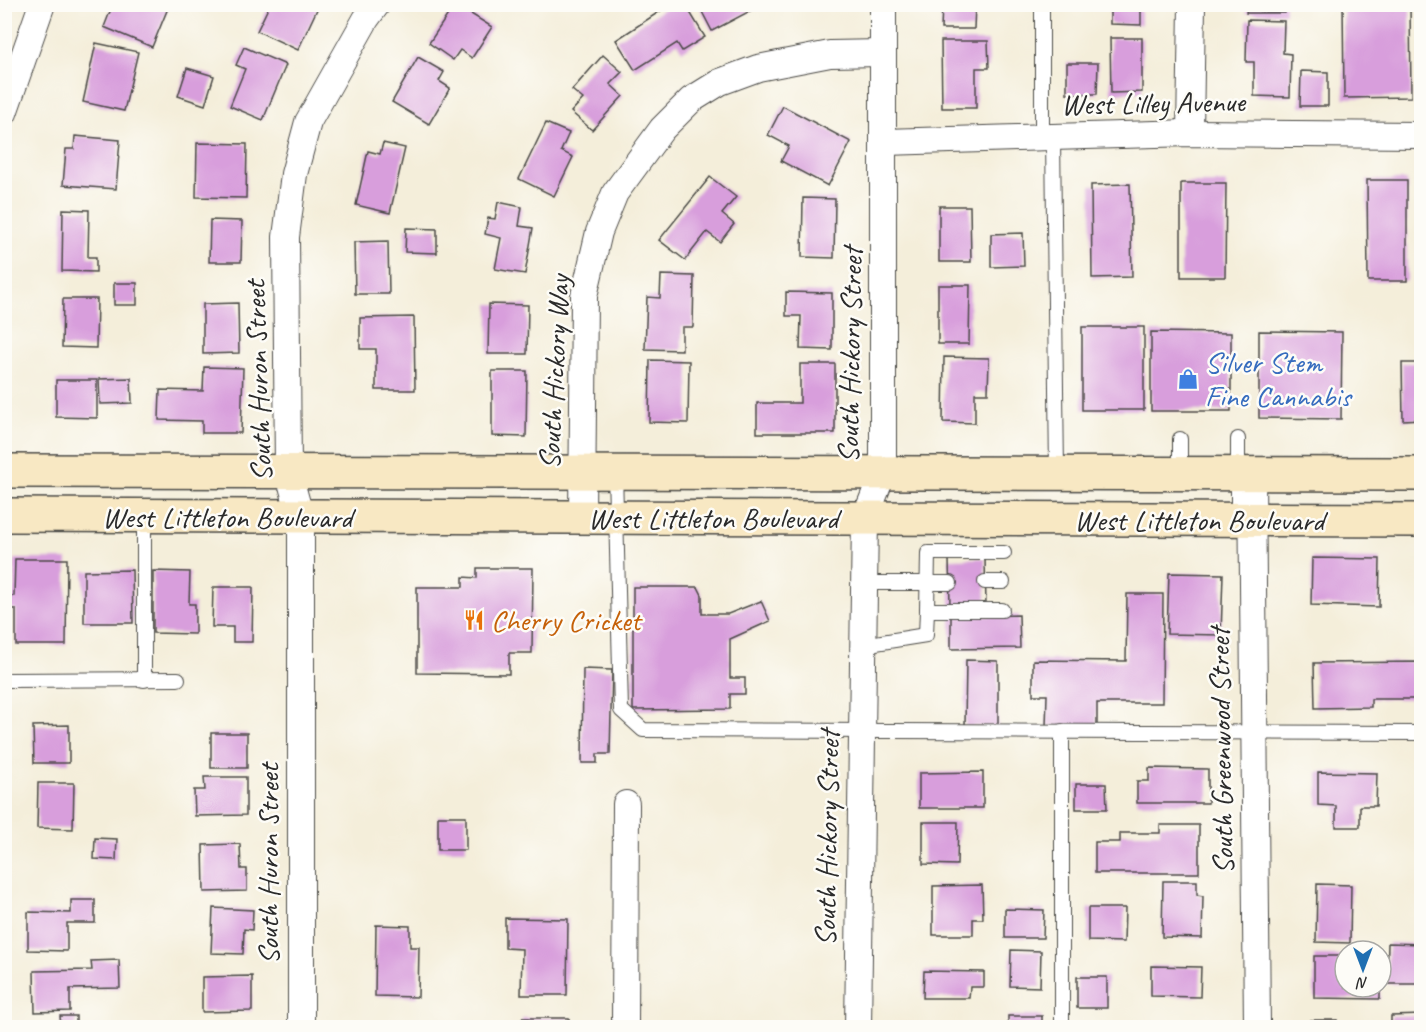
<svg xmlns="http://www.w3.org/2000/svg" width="1426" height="1032" viewBox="0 0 1426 1032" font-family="Caveat,sans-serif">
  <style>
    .building { fill: #d89edc }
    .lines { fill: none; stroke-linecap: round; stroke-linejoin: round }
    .lane-casing { stroke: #494845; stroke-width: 16 }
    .street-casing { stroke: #494845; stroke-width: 28 }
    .secondary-casing { stroke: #494845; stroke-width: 36 }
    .lane { stroke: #fff; stroke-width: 14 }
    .street { stroke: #fff; stroke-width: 26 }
    .secondary { stroke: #f8e8c3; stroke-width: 33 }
    .labels { text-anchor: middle; stroke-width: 5; stroke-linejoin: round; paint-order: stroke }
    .street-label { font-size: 30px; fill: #2b2b2b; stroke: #fdfcf7 }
    .shop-label { font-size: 30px; fill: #366cbe; stroke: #fdfcf7; text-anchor: start }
    .food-label { font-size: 30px; fill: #c56008; stroke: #fdfcf7; text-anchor: start }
  </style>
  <rect width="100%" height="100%" fill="#fdfcf7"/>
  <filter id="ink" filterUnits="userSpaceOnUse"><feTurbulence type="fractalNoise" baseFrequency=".0167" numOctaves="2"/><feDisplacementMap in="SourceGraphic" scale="12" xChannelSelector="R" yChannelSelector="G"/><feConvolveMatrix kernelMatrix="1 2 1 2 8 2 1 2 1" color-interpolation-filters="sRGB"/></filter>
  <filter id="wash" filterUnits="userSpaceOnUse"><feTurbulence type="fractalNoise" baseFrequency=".008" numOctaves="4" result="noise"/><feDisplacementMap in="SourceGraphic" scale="24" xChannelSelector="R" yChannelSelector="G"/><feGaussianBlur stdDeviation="1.35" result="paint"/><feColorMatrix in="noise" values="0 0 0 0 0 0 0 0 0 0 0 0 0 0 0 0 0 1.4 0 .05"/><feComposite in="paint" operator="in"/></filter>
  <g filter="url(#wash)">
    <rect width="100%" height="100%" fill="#f4eeda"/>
    <g id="blocks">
      <g class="building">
        <polygon points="113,4 160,4 168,8 152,47 104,27"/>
        <polygon points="270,4 319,5 298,50 257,31"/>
        <polygon points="455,4 492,27 472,58 460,50 453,60 429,43"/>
        <polygon points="671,4 685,4 705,37 682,51 677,43 635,70 616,40"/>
        <polygon points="698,4 752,4 754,9 712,31"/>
        <polygon points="942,4 975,4 974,29 941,29"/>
        <polygon points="1110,4 1141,4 1141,25 1110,24"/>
        <polygon points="1247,4 1285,4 1285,13 1246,13"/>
        <polygon points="1343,4 1410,4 1411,97 1344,98"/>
        <polygon points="1247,20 1284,21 1283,53 1291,54 1290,97 1254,96 1254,62 1246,62"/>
        <polygon points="1110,38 1142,38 1142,92 1111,93"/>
        <polygon points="941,41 988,41 989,68 976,68 976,108 942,108"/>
        <polygon points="96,43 138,52 124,111 83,102"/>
        <polygon points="244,47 286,65 263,120 230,106 245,69 236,65"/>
        <polygon points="603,55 622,72 610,84 623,96 592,130 571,112 583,99 572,90"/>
        <polygon points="418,57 444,72 439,81 450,88 429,124 392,102"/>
        <polygon points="1067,63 1098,63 1097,94 1067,94"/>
        <polygon points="187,68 214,76 205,105 178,96"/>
        <polygon points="1301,71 1328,72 1328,106 1300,106"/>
        <polygon points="783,106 851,142 828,186 781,161 789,146 768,135"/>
        <polygon points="546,123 569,133 561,151 573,157 554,196 519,179"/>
        <polygon points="75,136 120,140 116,189 63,185 66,149 74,149"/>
        <polygon points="197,143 247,144 246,198 196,197"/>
        <polygon points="383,143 405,148 390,213 356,205 368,151 380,154"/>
        <polygon points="710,177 736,197 722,214 734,224 720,242 707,232 685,260 659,240"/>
        <polygon points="1367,180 1407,180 1407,281 1368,281"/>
        <polygon points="1181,183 1226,183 1225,277 1181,277"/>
        <polygon points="1130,184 1132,277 1092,278 1091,185"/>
        <polygon points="803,198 835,199 834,258 802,257"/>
        <polygon points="498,202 522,207 519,226 533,228 525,274 495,269 501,238 485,234 488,218 495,219"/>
        <polygon points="939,206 970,206 971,262 939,262"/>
        <polygon points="63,209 89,210 88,257 96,257 96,272 62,271"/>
        <polygon points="210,220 242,221 241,262 209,262"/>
        <polygon points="406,228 437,229 437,253 405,252"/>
        <polygon points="1023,233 1024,266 991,267 991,234"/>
        <polygon points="388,241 389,294 355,294 354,242"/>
        <polygon points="661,275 694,276 693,327 682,327 682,350 645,349 647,297 660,298"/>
        <rect x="114" y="283" width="23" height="22"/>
        <polygon points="938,285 970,285 969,344 938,344"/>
        <polygon points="786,292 832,293 832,350 800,349 801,316 786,316"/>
        <polygon points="63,299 97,299 96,348 62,347"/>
        <polygon points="238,303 239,353 203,354 203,304"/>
        <polygon points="489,304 528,305 527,354 488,354"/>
        <polygon points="414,317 415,390 376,390 376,349 360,349 360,318"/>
        <rect x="1082" y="327" width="62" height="83"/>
        <polygon points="1259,331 1342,332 1341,419 1259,418"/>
        <polygon points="1151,332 1231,333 1231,411 1151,411"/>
        <polygon points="944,357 989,358 988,393 975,393 975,423 943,422"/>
        <polygon points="650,360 689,361 688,423 649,422"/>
        <polygon points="1402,363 1422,363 1422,419 1403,420"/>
        <polygon points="800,364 835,364 835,433 757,433 757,403 800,403"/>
        <polygon points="204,367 243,368 241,433 202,433 202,421 159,420 160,390 203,391"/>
        <polygon points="492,371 527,371 526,437 492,436"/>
        <polygon points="131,378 132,403 100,404 99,379"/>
        <polygon points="56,380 97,380 97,418 56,417"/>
        <polygon points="985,558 986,606 950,606 949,559"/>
        <polygon points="1312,558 1380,559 1379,607 1311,605"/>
        <polygon points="15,559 67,559 66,645 16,645 16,609 5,609 5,596 14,596"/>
        <polygon points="477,568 533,568 532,653 509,653 509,674 417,673 417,587 463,587 463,577 477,578"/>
        <polygon points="132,570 133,623 84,623 84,571"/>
        <polygon points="153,571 190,572 189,604 195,604 195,634 153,633"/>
        <polygon points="1169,573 1223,574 1221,635 1167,634"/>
        <polygon points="213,587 253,587 252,642 233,642 233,627 212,627"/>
        <polygon points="633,587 698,587 702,595 702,614 728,614 761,601 770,621 730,639 730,678 745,678 745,694 730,694 730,709 633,710"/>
        <polygon points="1127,594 1163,594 1162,703 1097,703 1097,727 1046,726 1047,695 1033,695 1033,660 1126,661"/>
        <polygon points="1019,615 1020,648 951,649 951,617"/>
        <polygon points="966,660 998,661 998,727 965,726"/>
        <polygon points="1422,662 1422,699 1371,699 1371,707 1315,708 1314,663"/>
        <polygon points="583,669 612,670 610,754 597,754 597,763 582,763"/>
        <polygon points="69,725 69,763 34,763 33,726"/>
        <rect x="211" y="733" width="36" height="35"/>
        <polygon points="1149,768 1208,769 1208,803 1137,803 1137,781 1149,781"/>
        <polygon points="983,772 983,808 919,808 919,773"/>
        <polygon points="1318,772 1377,773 1376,806 1360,806 1360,827 1336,827 1336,806 1318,805"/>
        <polygon points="204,777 246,777 246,815 195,816 194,790 205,790"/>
        <polygon points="38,783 74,783 73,829 37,828"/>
        <polygon points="1076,784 1106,784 1107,809 1076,809"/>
        <rect x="438" y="816" width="28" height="34"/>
        <polygon points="923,822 958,822 957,865 923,864"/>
        <polygon points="1160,825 1199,825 1199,873 1095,873 1095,842 1120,842 1120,833 1160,833"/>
        <polygon points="95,838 117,839 116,860 94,859"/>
        <polygon points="240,844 241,869 247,869 247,891 204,892 203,845"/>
        <polygon points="1163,881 1197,881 1197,895 1203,896 1202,938 1162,937"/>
        <polygon points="1317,884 1351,885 1350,943 1316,942"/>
        <polygon points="982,885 983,919 973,919 973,935 933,935 933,886"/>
        <polygon points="71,900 95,900 95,923 67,923 67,951 28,950 28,912 71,913"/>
        <polygon points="213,908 253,910 252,930 244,929 243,954 211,953"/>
        <polygon points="1088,908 1125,908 1124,942 1088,941"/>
        <polygon points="1005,909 1044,910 1043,938 1005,938"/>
        <polygon points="505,918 568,919 567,995 521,995 522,949 505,948"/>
        <polygon points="376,925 410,926 410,947 419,947 418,997 375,996"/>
        <polygon points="1388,943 1422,944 1422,984 1387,984"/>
        <polygon points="1011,950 1041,951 1040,987 1010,986"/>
        <polygon points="1314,956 1345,956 1345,987 1380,987 1380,999 1314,998"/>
        <polygon points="119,960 120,988 70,989 70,1011 35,1012 34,971 92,970 91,961"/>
        <polygon points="1151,966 1201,967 1200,997 1151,996"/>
        <polygon points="924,971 984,972 984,987 970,987 969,998 923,998"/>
        <polygon points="252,976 252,1011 202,1012 202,977"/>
        <rect x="1077" y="977" width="30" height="31"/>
        <polygon points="1422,1015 1422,1028 1391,1028 1391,1016"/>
        <polygon points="60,1016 76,1016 76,1028 61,1028"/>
        <rect x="1008" y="1016" width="34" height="12"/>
        <rect x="522" y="1018" width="47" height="10"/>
        <rect x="1310" y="1020" width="27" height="8"/>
        <rect x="376" y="1023" width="50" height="5"/>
      </g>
    </g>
  </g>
  <g filter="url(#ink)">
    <use href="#blocks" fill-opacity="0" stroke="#494845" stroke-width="1.5"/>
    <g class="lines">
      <g class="lane-casing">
        <g id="lane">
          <polyline points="1053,137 1057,473"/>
          <polyline points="1042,138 1042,4"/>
          <polyline points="1180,439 1180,473"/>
          <polyline points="615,471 621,710 643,730 1422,733"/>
          <polyline points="144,516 144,680"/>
          <polyline points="1238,520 1238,439"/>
          <polyline points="985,582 1003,582"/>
          <polyline points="864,583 950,583"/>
          <polyline points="1002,610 927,610 928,553 1004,553"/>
          <polyline points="863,645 926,635 927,610"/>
          <polyline points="4,680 178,679"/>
          <polyline points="1062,731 1062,1028"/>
        </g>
      </g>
      <g class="street-casing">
        <g id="street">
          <polyline points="4,113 42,4"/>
          <polyline points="1190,133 1192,4"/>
          <polyline points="885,142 1190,133 1422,135"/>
          <polyline points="1252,473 1257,1028"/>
          <polyline points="582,518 584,296 599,232 615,193 662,129 691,100 720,82 758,68 830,54 882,53"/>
          <polyline points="301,1028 301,518 288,471 286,237 294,174 308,122 366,19 377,4"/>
          <polyline points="625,1028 626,804"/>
          <polyline points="858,1028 865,518 883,473 883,4"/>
        </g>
      </g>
      <g class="secondary-casing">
        <g id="secondary">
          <polyline points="4,471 1422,474"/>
          <polyline points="4,515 1422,520"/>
        </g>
      </g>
      <use href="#lane" class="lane"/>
      <use href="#street" class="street"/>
      <use href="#secondary" class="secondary"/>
    </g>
  </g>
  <defs>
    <g id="shop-bare" transform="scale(1.62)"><path d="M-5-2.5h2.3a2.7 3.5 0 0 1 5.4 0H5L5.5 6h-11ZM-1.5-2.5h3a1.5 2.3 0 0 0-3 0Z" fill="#3f7fe0" stroke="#fdfcf7" stroke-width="2.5" paint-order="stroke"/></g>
    <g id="restaurant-bare" transform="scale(1.62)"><path d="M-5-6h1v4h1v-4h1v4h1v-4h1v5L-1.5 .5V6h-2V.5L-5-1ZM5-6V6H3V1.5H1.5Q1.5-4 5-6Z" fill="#e8710a" stroke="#fdfcf7" stroke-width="2.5" paint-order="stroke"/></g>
  </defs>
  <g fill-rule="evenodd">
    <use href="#shop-bare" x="1188" y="379"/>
    <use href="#restaurant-bare" x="474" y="620"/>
  </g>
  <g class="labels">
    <g class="street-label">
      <text transform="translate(1153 103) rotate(-1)" y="10">West Lilley Avenue</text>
      <text transform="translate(850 355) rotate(-89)" y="10">South Hickory Street</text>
      <text transform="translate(554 372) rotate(-87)" y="10">South Hickory Way</text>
      <text transform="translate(258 381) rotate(-92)" y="10">South Huron Street</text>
      <text x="227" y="527">West Littleton Boulevard</text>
      <text x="713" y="528">West Littleton Boulevard</text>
      <text x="1199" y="530">West Littleton Boulevard</text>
      <text transform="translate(1221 751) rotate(-91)" y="10">South Greenwood Street</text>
      <text transform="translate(827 838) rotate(-89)" y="10">South Hickory Street</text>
      <text transform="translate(268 864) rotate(-90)" y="10">South Huron Street</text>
    </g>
    <g class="shop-label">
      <text x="1205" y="372">Silver Stem<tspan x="1205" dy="34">Fine Cannabis</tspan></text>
    </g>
    <g class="food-label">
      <text x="491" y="630">Cherry Cricket</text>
    </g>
  </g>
  <rect width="1426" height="1032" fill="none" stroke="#fdfcf7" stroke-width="24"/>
  <g transform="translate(1363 969) rotate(180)"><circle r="28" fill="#fdfcf7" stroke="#a9a8a5" stroke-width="1.5"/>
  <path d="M0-4.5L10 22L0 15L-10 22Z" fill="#1f6fb2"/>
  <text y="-9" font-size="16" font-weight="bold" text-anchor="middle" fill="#2b2b2b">N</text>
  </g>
</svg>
